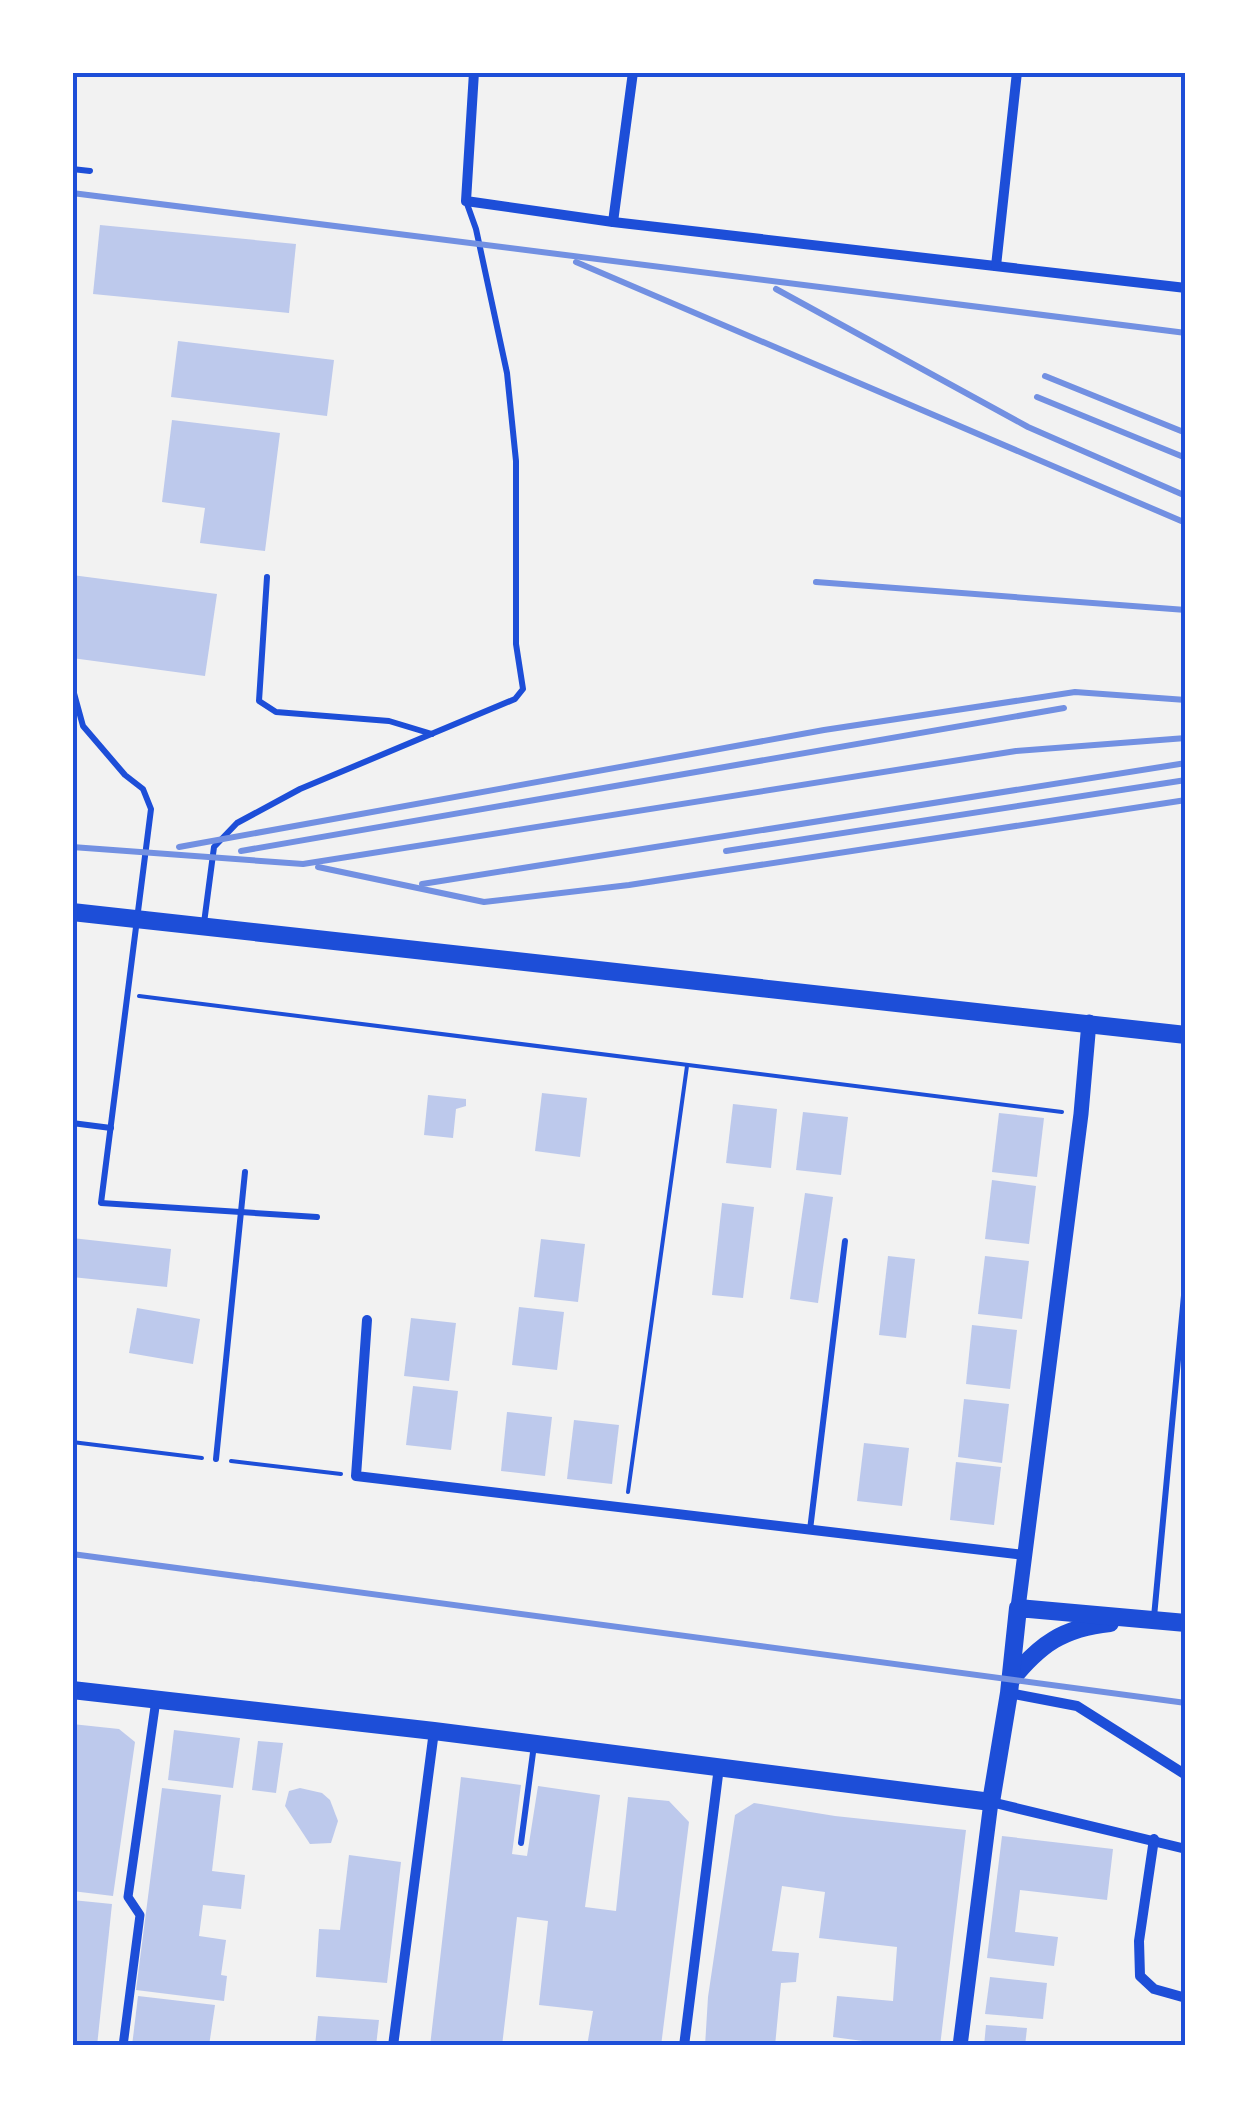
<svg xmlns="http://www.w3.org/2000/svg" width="1258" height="2118" viewBox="0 0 1258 2118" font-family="'Space Grotesk',sans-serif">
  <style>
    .building { fill: #bdc9ec }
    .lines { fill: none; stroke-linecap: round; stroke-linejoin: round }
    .path { stroke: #1d4ed8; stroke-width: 4 }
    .service { stroke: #1d4ed8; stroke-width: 6 }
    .pedestrian { stroke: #1d4ed8; stroke-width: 9 }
    .minor { stroke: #1d4ed8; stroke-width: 10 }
    .tertiary { stroke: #1d4ed8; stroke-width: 15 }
    .secondary { stroke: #1d4ed8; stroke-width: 18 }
    .rail { stroke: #7290e2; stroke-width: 6 }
    .neatline { fill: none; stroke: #1d4ed8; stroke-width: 4 }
  </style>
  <rect width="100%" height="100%" fill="#f2f2f2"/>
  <g class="building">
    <polygon points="100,225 296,244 289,313 93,294"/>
    <polygon points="178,341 334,360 327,416 171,397"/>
    <polygon points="172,420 280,433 265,551 200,543 205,508 162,502"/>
    <polygon points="72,575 217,594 205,676 72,658"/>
    <polygon points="542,1093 587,1098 580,1157 535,1151"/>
    <polygon points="428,1095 466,1099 466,1106 456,1109 453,1138 424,1135"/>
    <polygon points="733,1104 777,1109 771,1168 726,1163"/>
    <polygon points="803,1112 848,1117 841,1175 796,1170"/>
    <polygon points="999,1113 1044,1118 1037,1177 992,1172"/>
    <polygon points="992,1180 1036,1186 1029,1244 985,1239"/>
    <polygon points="805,1193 833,1197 818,1303 790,1299"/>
    <polygon points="722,1203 754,1207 743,1298 712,1295"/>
    <polygon points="72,1238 171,1249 167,1287 72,1277"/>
    <polygon points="541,1239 585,1244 578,1302 534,1297"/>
    <polygon points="888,1256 915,1259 906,1338 879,1335"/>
    <polygon points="985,1256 1029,1261 1022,1319 978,1314"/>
    <polygon points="519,1307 564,1312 557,1370 512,1365"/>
    <polygon points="137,1308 200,1319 193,1364 129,1353"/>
    <polygon points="411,1318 456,1323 449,1381 404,1376"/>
    <polygon points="972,1325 1017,1330 1010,1389 966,1384"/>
    <polygon points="413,1386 458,1391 451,1450 406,1445"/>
    <polygon points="964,1399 1009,1404 1002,1463 958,1457"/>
    <polygon points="507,1412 552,1417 545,1476 501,1471"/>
    <polygon points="574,1420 619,1425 612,1484 567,1479"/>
    <polygon points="864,1443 909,1448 902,1506 857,1501"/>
    <polygon points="956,1462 1001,1467 994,1525 950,1520"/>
    <polygon points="72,1724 119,1729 135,1742 113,1896 72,1891"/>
    <polygon points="174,1730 240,1738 233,1788 168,1780"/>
    <polygon points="258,1741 283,1743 276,1793 252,1790"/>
    <polygon points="461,1777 521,1785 512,1854 527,1856 538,1786 600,1795 585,1907 616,1911 628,1797 669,1801 689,1822 661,2046 587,2046 593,2011 539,2005 548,1921 517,1917 502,2046 430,2046"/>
    <polygon points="162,1788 221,1795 212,1871 245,1875 241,1909 203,1905 199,1936 226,1940 221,1975 227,1976 224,2001 136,1990"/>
    <polygon points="300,1788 322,1793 330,1800 338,1821 331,1843 310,1844 285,1806 289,1791"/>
    <polygon points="754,1803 835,1816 966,1830 940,2046 900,2046 833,2037 837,1996 893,2001 897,1947 819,1938 825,1892 782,1886 772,1951 799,1953 796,1982 781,1983 775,2046 705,2046 708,1997 735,1815"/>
    <polygon points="1002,1836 1113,1849 1107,1900 1020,1890 1015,1932 1058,1937 1054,1966 987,1958"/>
    <polygon points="349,1855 401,1862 387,1983 316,1977 319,1929 340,1930"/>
    <polygon points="72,1900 112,1904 97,2046 72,2046"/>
    <polygon points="990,1977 1047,1983 1043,2019 985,2014"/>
    <polygon points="138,1996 215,2005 209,2046 132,2046"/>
    <polygon points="318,2016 379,2020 376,2046 315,2046"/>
    <polygon points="986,2025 1027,2028 1025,2046 984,2046"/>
  </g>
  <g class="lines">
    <g class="path">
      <polyline points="139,996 1062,1112"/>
      <polyline points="72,1442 202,1458"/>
      <polyline points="231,1461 341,1474"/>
      <polyline points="628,1492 687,1066"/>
    </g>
    <g class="service">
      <polyline points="72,169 90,171"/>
      <polyline points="267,577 259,701 276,712 389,721 432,734"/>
      <polyline points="72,686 83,726 125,775 143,789 151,809 101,1203 317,1217"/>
      <polyline points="204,923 214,847 237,823 300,789 515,699 523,689 516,644 516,461 507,373 476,229 466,201"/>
      <polyline points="72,1123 111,1128"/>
      <polyline points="216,1459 245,1172"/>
      <polyline points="810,1530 845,1241"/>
      <polyline points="1154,1617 1186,1274"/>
      <polyline points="521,1843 534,1745"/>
    </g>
    <polyline class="pedestrian" points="123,2046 140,1915 128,1897 156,1700"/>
    <g class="minor">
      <polyline points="474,72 466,201 613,222 1186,288"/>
      <polyline points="613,222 633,72"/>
      <polyline points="996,266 1017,72"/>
      <polyline points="367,1320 356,1476 1025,1555"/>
      <polyline points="1009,1693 1077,1706 1186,1775"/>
      <polyline points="991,1802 1186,1849"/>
      <polyline points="1154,1839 1139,1941 1140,1976 1154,1989 1186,1998"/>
      <polyline points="393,2046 434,1731"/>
      <polyline points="684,2046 719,1767"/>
    </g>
    <g class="tertiary">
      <polyline points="1018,1608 1081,1114 1089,1022"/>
      <polyline points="960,2046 991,1802"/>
    </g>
    <g class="secondary">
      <polyline points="72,912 1186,1035"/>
      <path d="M 1011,1680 C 1040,1644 1063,1628 1110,1623"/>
      <polyline points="72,1690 434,1731 991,1802 1009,1693 1018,1608 1186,1623"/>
    </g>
    <g class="rail">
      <polyline points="72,193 1186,333"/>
      <polyline points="576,262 1186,523"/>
      <polyline points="776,289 1028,427 1186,496"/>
      <polyline points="1045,376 1186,433"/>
      <polyline points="1037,397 1186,458"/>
      <polyline points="816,582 1186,610"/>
      <polyline points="72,847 303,864 1016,751 1186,738"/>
      <polyline points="179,847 824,730 1075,692 1186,700"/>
      <polyline points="241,851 1064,708"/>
      <polyline points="726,851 1186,780"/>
      <polyline points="318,867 484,902 629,885 1186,800"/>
      <polyline points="422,884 1186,763"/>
      <polyline points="72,1554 1186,1703"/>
    </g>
  </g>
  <rect width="1258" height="2118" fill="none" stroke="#ffffff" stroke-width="150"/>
  <rect x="75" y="75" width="1108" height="1968" class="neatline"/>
</svg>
